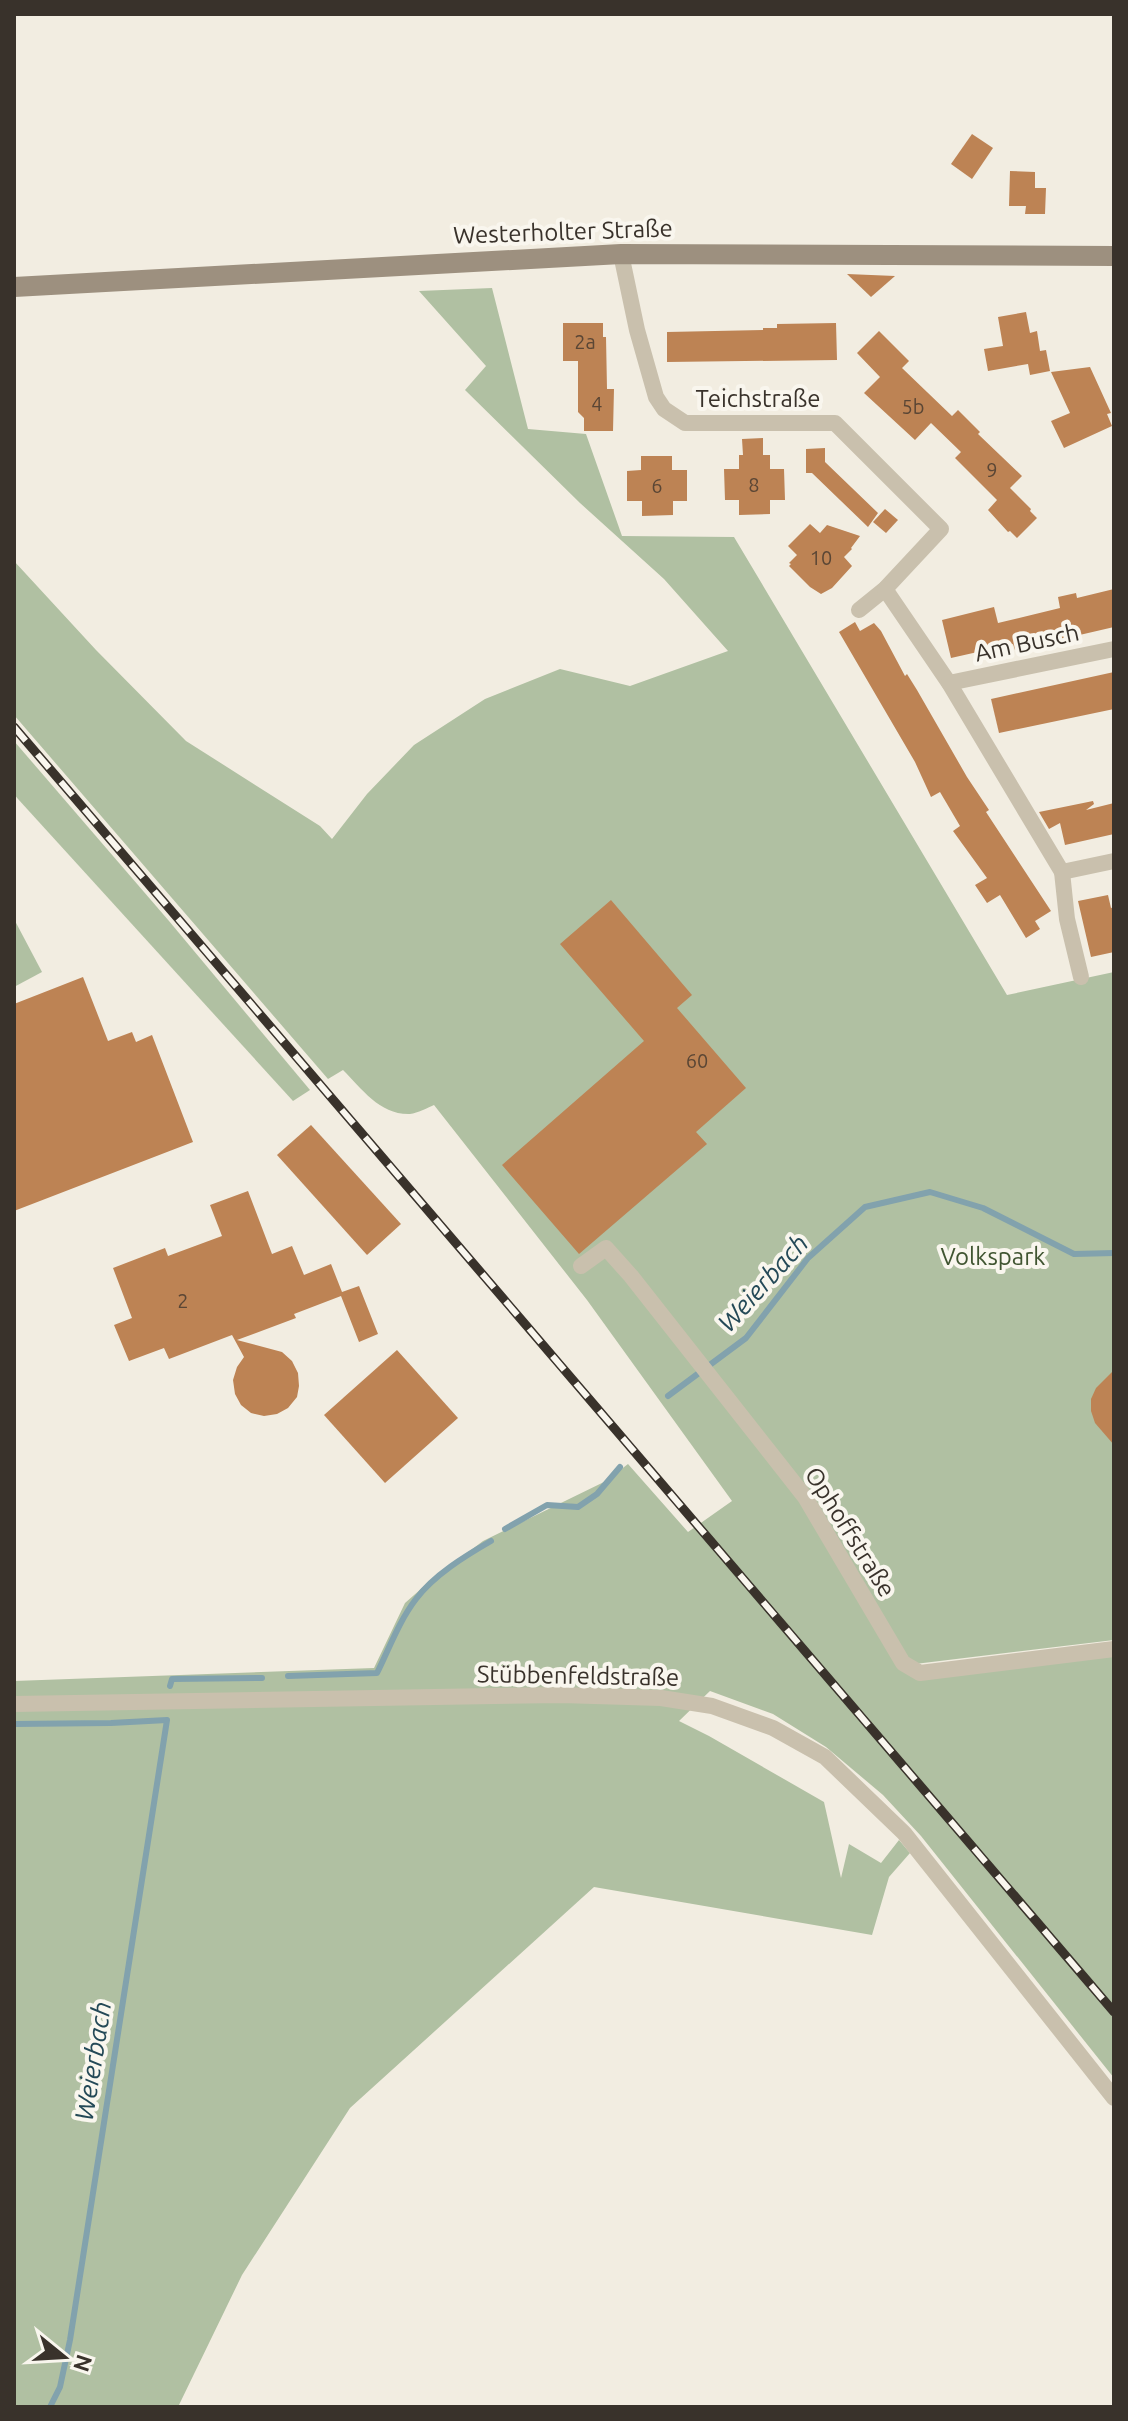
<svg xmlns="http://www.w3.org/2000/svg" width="1128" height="2421" viewBox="0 0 1128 2421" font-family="Ubuntu,sans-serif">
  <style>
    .green { fill: #b0c0a2 }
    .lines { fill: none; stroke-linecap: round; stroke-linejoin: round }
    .stream { stroke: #82a2ad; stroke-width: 6 }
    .building { fill: #bd8354 }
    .street { stroke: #c9c0ad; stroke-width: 16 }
    .secondary { stroke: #9d907f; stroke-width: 20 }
    .rail-casing { stroke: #39322b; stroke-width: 9 }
    .rail { stroke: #f9f6ee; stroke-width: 6; stroke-dasharray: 18; stroke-linecap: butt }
    .labels { text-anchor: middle; stroke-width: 8; stroke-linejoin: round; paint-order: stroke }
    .number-label { font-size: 20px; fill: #5a4635 }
    .street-label { font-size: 24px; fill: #39322b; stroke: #f9f6ee }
    .park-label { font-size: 24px; fill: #405531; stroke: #f9f6ee }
    .water-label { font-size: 26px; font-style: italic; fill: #244957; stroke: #f9f6ee }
  </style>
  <rect width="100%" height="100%" fill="#f2ede1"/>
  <g class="green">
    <path d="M 492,288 L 528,429 L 586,434 L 622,536 L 734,537 L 1007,995 L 1114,972 L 1114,1640 L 915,1664 L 924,1676 L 1114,1656 L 1114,2078 L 921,1836 L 883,1795 L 826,1747 L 773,1714 L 710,1691 L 679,1721 L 709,1736 L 824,1802 L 841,1878 L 849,1844 L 881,1863 L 899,1840 L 910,1853 L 889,1877 L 872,1935 L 594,1887 L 350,2108 L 242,2275 L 178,2407 L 14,2407 L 14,1681 L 374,1668 L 405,1603 L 430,1581 L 483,1541 L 606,1481 L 628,1464 L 688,1532 L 732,1501 L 587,1300 L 434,1105 C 427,1108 418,1113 410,1114 C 380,1115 362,1089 343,1070 L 328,1079 L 14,715 L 14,561 L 96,650 L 186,741 L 320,826 L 332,839 L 367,794 L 414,745 L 485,699 L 560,669 L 630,686 L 728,651 L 664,579 L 580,503 L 465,390 L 486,366 L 419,291 Z"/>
    <polygon points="14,741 169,921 310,1090 293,1101 18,799 14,794"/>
    <polygon points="14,919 42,972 14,987"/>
  </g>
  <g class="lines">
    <g class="stream">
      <polyline points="668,1396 746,1338 808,1258 865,1207 930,1192 983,1208 1074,1254 1114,1253"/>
      <polyline points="505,1529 547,1505 578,1507 597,1494 620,1467"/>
      <path d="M 288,1676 L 377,1673 C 389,1649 399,1621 416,1599 C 434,1575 465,1556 491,1541"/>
      <polyline points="170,1686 172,1679 262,1678"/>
      <polyline points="14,1724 111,1723 167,1720 70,2340 60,2387 50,2407"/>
    </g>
  </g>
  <g class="building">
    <polygon points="972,134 993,148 972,179 951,164"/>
    <polygon points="1010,171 1035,172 1035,188 1046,188 1045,214 1025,214 1026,206 1009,206"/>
    <polygon points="847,274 895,276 871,297"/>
    <polygon points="1026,312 1030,333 1037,331 1040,351 1046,350 1050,371 1030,375 1028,364 988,371 984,349 1003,346 998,317"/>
    <polygon points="563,323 603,323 603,337 606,337 607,389 614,389 613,431 584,431 584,418 578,412 578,361 563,361"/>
    <polygon points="836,323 837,360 667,362 667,332 763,330 763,328 777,328 777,324"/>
    <polygon points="879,331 909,361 902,368 952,416 958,410 980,432 978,434 1022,476 1010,488 1031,509 1030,511 1037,518 1017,538 1010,531 1008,532 988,510 997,500 955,458 961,452 931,423 915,440 864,393 880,377 857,353"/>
    <polygon points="1090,367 1111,413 1107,414 1112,426 1064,448 1051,421 1070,413 1051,372"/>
    <polygon points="763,438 763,455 770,455 770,469 784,469 785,500 770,500 770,514 739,515 739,500 725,500 724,469 739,469 739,455 743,455 742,439"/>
    <polygon points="825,448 825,462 878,513 868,527 812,473 806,473 806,449"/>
    <polygon points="641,456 672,456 672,470 687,470 687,501 673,501 673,515 642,516 642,501 627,501 627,471 641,470"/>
    <polygon points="885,509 898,520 886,533 873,522"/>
    <polygon points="810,524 820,533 827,525 860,536 851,548 852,549 844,557 852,566 832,588 821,594 810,587 789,566 791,564 789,563 797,555 788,546"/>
    <polygon points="1114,589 1114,627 1015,650 1013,644 951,658 942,620 994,607 998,623 1060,608 1058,597 1076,593 1077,598"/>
    <polygon points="855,622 860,631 874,623 881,631 905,676 907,674 917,690 967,777 989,810 986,812 1051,911 1035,921 1040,929 1026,938 1000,895 987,903 975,885 987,878 953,831 960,826 940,792 931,797 915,762 839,632"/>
    <polygon points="1114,672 1114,709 999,733 991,699"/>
    <polygon points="1093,801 1094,804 1086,810 1114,803 1114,834 1065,845 1060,823 1049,829 1039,812"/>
    <polygon points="1108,895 1111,908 1114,907 1114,952 1091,957 1078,901"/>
    <polygon points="611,900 692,995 677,1008 746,1088 696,1132 707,1144 579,1254 502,1165 644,1041 560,944"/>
    <polygon points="83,977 108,1041 132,1032 136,1042 152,1035 193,1142 14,1211 14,1004"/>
    <polygon points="311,1125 401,1224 367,1255 277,1155"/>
    <polygon points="248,1191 272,1254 292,1246 304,1275 331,1264 342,1292 359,1286 378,1334 359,1342 341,1296 294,1314 296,1318 237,1340 282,1352 292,1361 298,1373 299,1386 297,1397 288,1408 277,1414 264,1416 251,1413 241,1405 235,1394 233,1380 237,1367 244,1357 232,1335 169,1359 164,1348 129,1361 114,1325 132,1318 113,1268 165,1248 168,1256 222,1236 210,1205"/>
    <polygon points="397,1350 458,1418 385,1483 324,1415"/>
    <polygon points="1114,1370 1114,1445 1095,1423 1091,1411 1091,1399 1096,1388"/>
  </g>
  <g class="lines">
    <g class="street">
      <polyline points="621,254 637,330 656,397 664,409 685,423 835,423 941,529 885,589 859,610"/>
      <polyline points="885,589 949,683 1062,872 1114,861"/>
      <polyline points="949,683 1114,649"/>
      <polyline points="1062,872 1067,919 1081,977"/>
      <polyline points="581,1266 606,1248 631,1276 805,1497 903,1663 920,1673 1114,1649"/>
      <polyline points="14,1704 561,1695 661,1698 712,1706 773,1728 825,1757 904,1833 1114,2098"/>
    </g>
    <polyline class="secondary" points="14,287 621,254 1114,256"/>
    <g class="rail-casing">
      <polyline id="rail" points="14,727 1114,2012"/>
    </g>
    <use href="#rail" class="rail"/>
  </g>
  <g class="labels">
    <g class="number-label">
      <text x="585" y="349">2a</text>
      <text x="597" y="411">4</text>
      <text x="913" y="414">5b</text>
      <text x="992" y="477">9</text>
      <text x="754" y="492">8</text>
      <text x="657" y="493">6</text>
      <text x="821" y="565">10</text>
      <text x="697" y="1068">60</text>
      <text x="183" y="1308">2</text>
    </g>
    <g class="street-label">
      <text transform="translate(563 232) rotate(-2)" y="8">Westerholter Straße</text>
      <text x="758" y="407">Teichstraße</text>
      <text transform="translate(1027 643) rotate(-12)" y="8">Am Busch</text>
      <text transform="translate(850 1532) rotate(58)" y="8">Ophoffstraße</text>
      <text transform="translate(578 1676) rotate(1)" y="8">Stübbenfeldstraße</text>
    </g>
    <g class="park-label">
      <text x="993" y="1265">Volkspark</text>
    </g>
    <g class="water-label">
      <text transform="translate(763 1283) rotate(-48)" y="9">Weierbach</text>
      <text transform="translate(93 2061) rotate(-81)" y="9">Weierbach</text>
    </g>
  </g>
  <rect width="1128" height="2421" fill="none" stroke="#39322b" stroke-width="32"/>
  <g transform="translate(64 2357) rotate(108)" stroke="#f9f6ee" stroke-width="6" paint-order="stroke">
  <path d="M0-6L14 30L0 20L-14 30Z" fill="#39322b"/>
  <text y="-12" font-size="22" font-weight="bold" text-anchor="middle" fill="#39322b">N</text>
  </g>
</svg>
